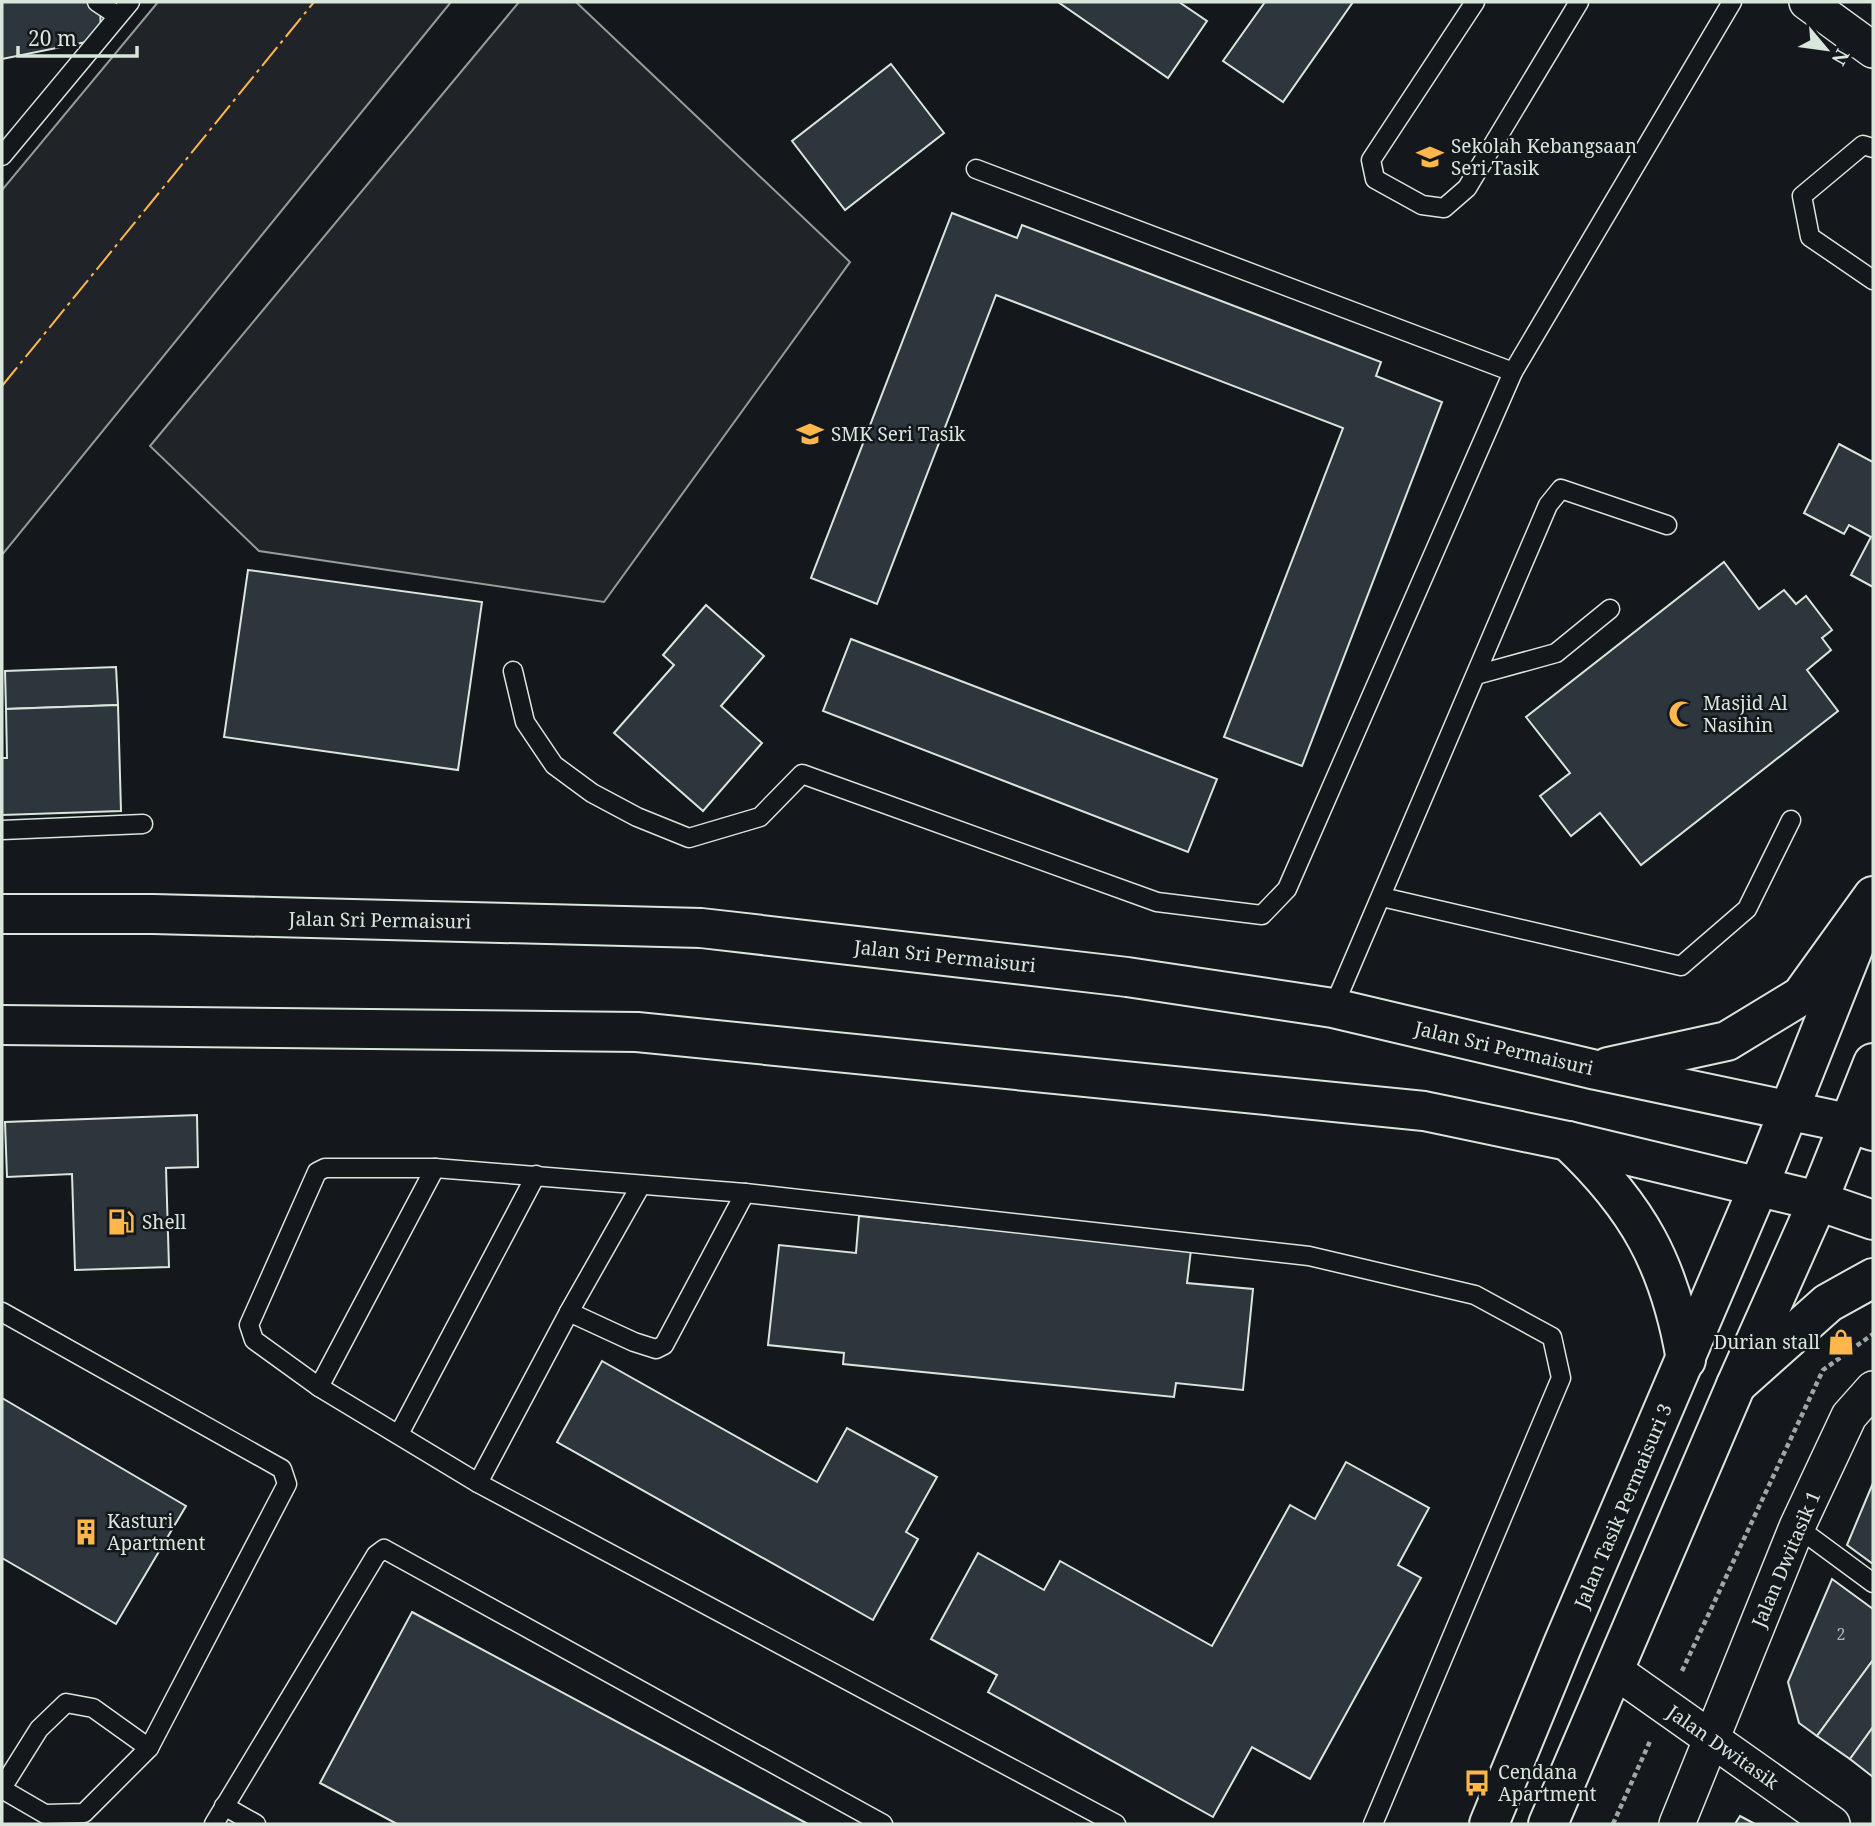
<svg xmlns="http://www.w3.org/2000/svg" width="1875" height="1826" viewBox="0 0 1875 1826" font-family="'Noto Serif',serif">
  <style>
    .green { fill: #202428; stroke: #939e99; stroke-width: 2 }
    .building { fill: #2c363c; stroke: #d8e6dc; stroke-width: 2 }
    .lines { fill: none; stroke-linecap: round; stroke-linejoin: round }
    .service-casing { stroke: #d8e6dc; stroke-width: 21 }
    .minor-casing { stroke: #d8e6dc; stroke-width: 38 }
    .tertiary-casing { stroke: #d8e6dc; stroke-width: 42 }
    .secondary-casing { stroke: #d8e6dc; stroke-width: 42 }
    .path { stroke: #9da8a2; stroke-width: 4.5; stroke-dasharray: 5 3.5; stroke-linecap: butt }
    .service { stroke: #14181c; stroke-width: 18 }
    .minor { stroke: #14181c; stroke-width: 35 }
    .tertiary { stroke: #14181c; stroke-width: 38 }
    .secondary { stroke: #14181c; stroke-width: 38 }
    .power { stroke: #ffb74d; stroke-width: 2; stroke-dasharray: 24 5 3.5 5; stroke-linecap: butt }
    .labels { text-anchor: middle; stroke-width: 5; stroke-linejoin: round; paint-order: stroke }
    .number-label { font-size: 16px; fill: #adbab4 }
    .poi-label { font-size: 19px; fill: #d8e6dc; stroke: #14181c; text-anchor: start }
    .street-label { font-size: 19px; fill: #d8e6dc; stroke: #14181c }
  </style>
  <rect width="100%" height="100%" fill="#14181c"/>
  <g class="green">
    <polygon points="158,2 451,2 2,555 2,190"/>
    <polygon points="519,2 576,2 850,262 604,602 259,551 150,446"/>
  </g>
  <g class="building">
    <polygon points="2,2 100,2 101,39 2,59"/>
    <polygon points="1058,2 1179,2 1207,21 1168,78"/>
    <polygon points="1265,2 1353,2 1283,102 1223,61"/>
    <polygon points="891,64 944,133 845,210 792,141"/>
    <polygon points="952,213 1017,238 1022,225 1381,362 1376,376 1442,402 1302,766 1224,737 1343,428 996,295 877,604 811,578"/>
    <polygon points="1839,444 1873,462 1873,587 1851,575 1871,537 1849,525 1844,534 1804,513"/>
    <polygon points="1724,562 1759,609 1784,590 1796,604 1806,596 1832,630 1822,638 1831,650 1807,670 1838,711 1641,865 1600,813 1571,836 1540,796 1570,773 1526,717"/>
    <polygon points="248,570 482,602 458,770 224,737"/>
    <polygon points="706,605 764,656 721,706 762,743 703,811 614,733 674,665 663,655"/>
    <polygon points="851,639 1217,779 1188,852 823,711"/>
    <polygon points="116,667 118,705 6,709 5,671"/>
    <polygon points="118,705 121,811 2,815 2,758 7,758 6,709"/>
    <polygon points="197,1115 198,1167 166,1168 169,1267 75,1270 72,1174 7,1177 5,1122"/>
    <polygon points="859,1216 1191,1250 1187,1283 1253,1289 1243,1390 1176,1383 1174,1397 843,1364 844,1353 768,1345 779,1245 856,1253"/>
    <polygon points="602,1361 817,1482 847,1428 937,1477 906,1532 918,1539 873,1620 557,1442"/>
    <polygon points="2,1398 186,1506 116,1624 2,1558"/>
    <polygon points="1346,1462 1429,1508 1398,1565 1421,1578 1310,1779 1252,1747 1213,1817 988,1692 997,1675 931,1639 978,1553 1044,1590 1060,1561 1212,1646 1290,1505 1315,1519"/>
    <polygon points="1873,1483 1873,1564 1847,1545"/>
    <polygon points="1832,1579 1873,1609 1873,1660 1817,1736 1799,1723 1788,1682"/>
    <polygon points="412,1612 808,1824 397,1824 320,1783"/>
    <polygon points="1873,1660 1873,1727 1850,1759 1817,1736"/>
    <polygon points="1873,1727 1873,1777 1850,1759"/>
    <polygon points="1740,1816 1755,1824 1735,1824"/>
  </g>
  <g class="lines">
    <g class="service-casing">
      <g id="service">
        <polyline points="97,2 118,16"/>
        <polyline points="1475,2 1371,160 1375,179 1422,205 1444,208 1467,188 1579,2"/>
        <polyline points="1873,148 1863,145 1802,196 1810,237 1873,280"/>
        <polyline points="2,156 130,2"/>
        <polyline points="976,169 1513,372"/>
        <polyline points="513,671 525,722 554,765 592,793 637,817 689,838 760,817 802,774 1157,902 1262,915 1287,889 1513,372 1732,2"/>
        <polyline points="1476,675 1556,653 1610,609"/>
        <polyline points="2,830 143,824"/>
        <polyline points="1382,897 1681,966 1747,909 1791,820"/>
        <polyline points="1333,1008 1548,505 1561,489 1667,525"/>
        <polyline points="2,1312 282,1469 287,1484 149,1748 84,1813 45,1814 2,1789"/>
        <polyline points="569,1312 634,1342 656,1349 664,1345 745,1193"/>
        <polyline points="319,1387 435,1168"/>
        <polyline points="399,1434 536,1175"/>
        <polyline points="478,1483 569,1312 641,1185"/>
        <polyline points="1797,1527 1873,1583"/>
        <polyline points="2,1788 39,1729 66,1703 93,1708 149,1748"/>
        <polyline points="224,1806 256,1824"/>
        <polyline points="214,1824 376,1555 384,1549 883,1824"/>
        <polyline points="1116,1824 478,1483 319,1387 254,1340 249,1325 317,1172 325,1168 435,1168 745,1193 1309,1256 1475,1295 1552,1337 1561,1378 1373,1824"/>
      </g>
    </g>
    <g class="minor-casing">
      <g id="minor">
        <polyline points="1807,2 1873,50"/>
        <polyline points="1614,1670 1832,1824"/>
        <polyline points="1677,1824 1797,1527 1849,1416 1873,1389"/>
      </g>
    </g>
    <g class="tertiary-casing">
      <g id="tertiary">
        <polyline points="1489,1824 1563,1644 1758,1188 1865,919"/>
        <polyline points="1548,1824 1736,1385 1818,1201 1873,1063"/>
      </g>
    </g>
    <g class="secondary-casing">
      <g id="secondary">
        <polyline points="2,914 153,914 701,928 1127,977 1333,1008 1596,1070 1848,1123 1873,1131"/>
        <polyline points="2,1025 637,1032 1424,1111 1568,1141 1818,1201 1873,1220"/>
        <polyline points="1608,1067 1727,1041 1801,996 1873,896"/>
        <path d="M 1568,1141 C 1638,1207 1670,1265 1686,1360"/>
        <polyline points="1736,1385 1828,1303 1873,1278"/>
      </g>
    </g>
    <g class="path">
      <polyline points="1682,1671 1823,1370 1873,1334"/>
      <polyline points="1613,1824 1651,1739"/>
    </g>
    <use href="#service" class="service"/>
    <use href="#minor" class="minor"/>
    <use href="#tertiary" class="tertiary"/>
    <use href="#secondary" class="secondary"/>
    <polyline class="power" points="2,386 314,2"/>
  </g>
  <defs>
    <g id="school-bare" transform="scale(2.1)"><path d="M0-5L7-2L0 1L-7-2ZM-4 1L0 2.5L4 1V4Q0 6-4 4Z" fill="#ffb74d" stroke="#14181c" stroke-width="2.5" paint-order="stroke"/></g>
    <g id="mosque-bare" transform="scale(2.1)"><path d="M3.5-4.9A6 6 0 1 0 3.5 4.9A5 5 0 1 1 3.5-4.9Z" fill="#ffb74d" stroke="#14181c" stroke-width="2.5" paint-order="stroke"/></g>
    <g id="fuel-bare" transform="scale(2.1)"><path d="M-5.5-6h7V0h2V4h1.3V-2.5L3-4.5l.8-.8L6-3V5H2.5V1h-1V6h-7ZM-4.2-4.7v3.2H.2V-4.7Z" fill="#ffb74d" stroke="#14181c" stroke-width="2.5" paint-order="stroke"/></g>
    <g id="shop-bare" transform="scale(2.1)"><path d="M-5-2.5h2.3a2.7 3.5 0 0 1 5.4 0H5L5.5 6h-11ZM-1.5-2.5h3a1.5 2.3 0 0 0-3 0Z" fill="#ffb74d" stroke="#14181c" stroke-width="2.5" paint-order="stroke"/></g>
    <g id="building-bare" transform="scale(2.1)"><path d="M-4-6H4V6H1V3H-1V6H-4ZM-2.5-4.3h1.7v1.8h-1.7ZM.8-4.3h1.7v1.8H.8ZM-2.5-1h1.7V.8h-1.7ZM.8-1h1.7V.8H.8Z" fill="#ffb74d" stroke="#14181c" stroke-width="2.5" paint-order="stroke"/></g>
    <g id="bus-bare" transform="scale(2.1)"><path d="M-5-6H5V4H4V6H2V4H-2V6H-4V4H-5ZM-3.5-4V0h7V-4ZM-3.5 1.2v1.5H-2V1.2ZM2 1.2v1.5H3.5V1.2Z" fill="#ffb74d" stroke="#14181c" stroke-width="2.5" paint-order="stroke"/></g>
  </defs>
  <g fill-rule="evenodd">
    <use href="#school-bare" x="1430" y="157"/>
    <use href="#school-bare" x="810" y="434"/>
    <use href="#mosque-bare" x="1682" y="714"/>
    <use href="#fuel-bare" x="121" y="1222"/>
    <use href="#shop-bare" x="1841" y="1342"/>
    <use href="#building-bare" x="86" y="1532"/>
    <use href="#bus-bare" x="1477" y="1783"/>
  </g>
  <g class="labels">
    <g class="number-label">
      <text x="1841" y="1640">2</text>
    </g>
    <g class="poi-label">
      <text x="1451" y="153">Sekolah Kebangsaan<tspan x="1451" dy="22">Seri Tasik</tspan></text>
      <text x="831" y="441">SMK Seri Tasik</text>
      <text x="1703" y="710">Masjid Al<tspan x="1703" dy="22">Nasihin</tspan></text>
      <text x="142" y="1229">Shell</text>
      <text x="1820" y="1349" text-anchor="end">Durian stall</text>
      <text x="107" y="1528">Kasturi<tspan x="107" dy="22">Apartment</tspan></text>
      <text x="1498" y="1779">Cendana<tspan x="1498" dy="22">Apartment</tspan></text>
    </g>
    <g class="street-label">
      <text transform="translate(380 920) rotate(1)" y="7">Jalan Sri Permaisuri</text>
      <text transform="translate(945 956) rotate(6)" y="7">Jalan Sri Permaisuri</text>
      <text transform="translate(1504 1048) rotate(13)" y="7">Jalan Sri Permaisuri</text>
      <text transform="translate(1623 1506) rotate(-67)" y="7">Jalan Tasik Permaisuri 3</text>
      <text transform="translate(1786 1559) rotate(-67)" y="7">Jalan Dwitasik 1</text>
      <text transform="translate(1723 1747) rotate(35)" y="7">Jalan Dwitasik</text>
    </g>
  </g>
  <rect width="1875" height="1826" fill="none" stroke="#d8e6dc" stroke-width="7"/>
  <g transform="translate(1826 49) rotate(119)" stroke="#14181c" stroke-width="5" paint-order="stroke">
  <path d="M0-5L12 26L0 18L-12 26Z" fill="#d8e6dc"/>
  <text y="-10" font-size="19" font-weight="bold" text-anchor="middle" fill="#d8e6dc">N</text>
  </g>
  <path d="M18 46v10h119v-10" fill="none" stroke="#d8e6dc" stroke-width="3.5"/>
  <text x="28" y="46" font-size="21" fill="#d8e6dc" stroke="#14181c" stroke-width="5" paint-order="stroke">20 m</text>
</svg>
